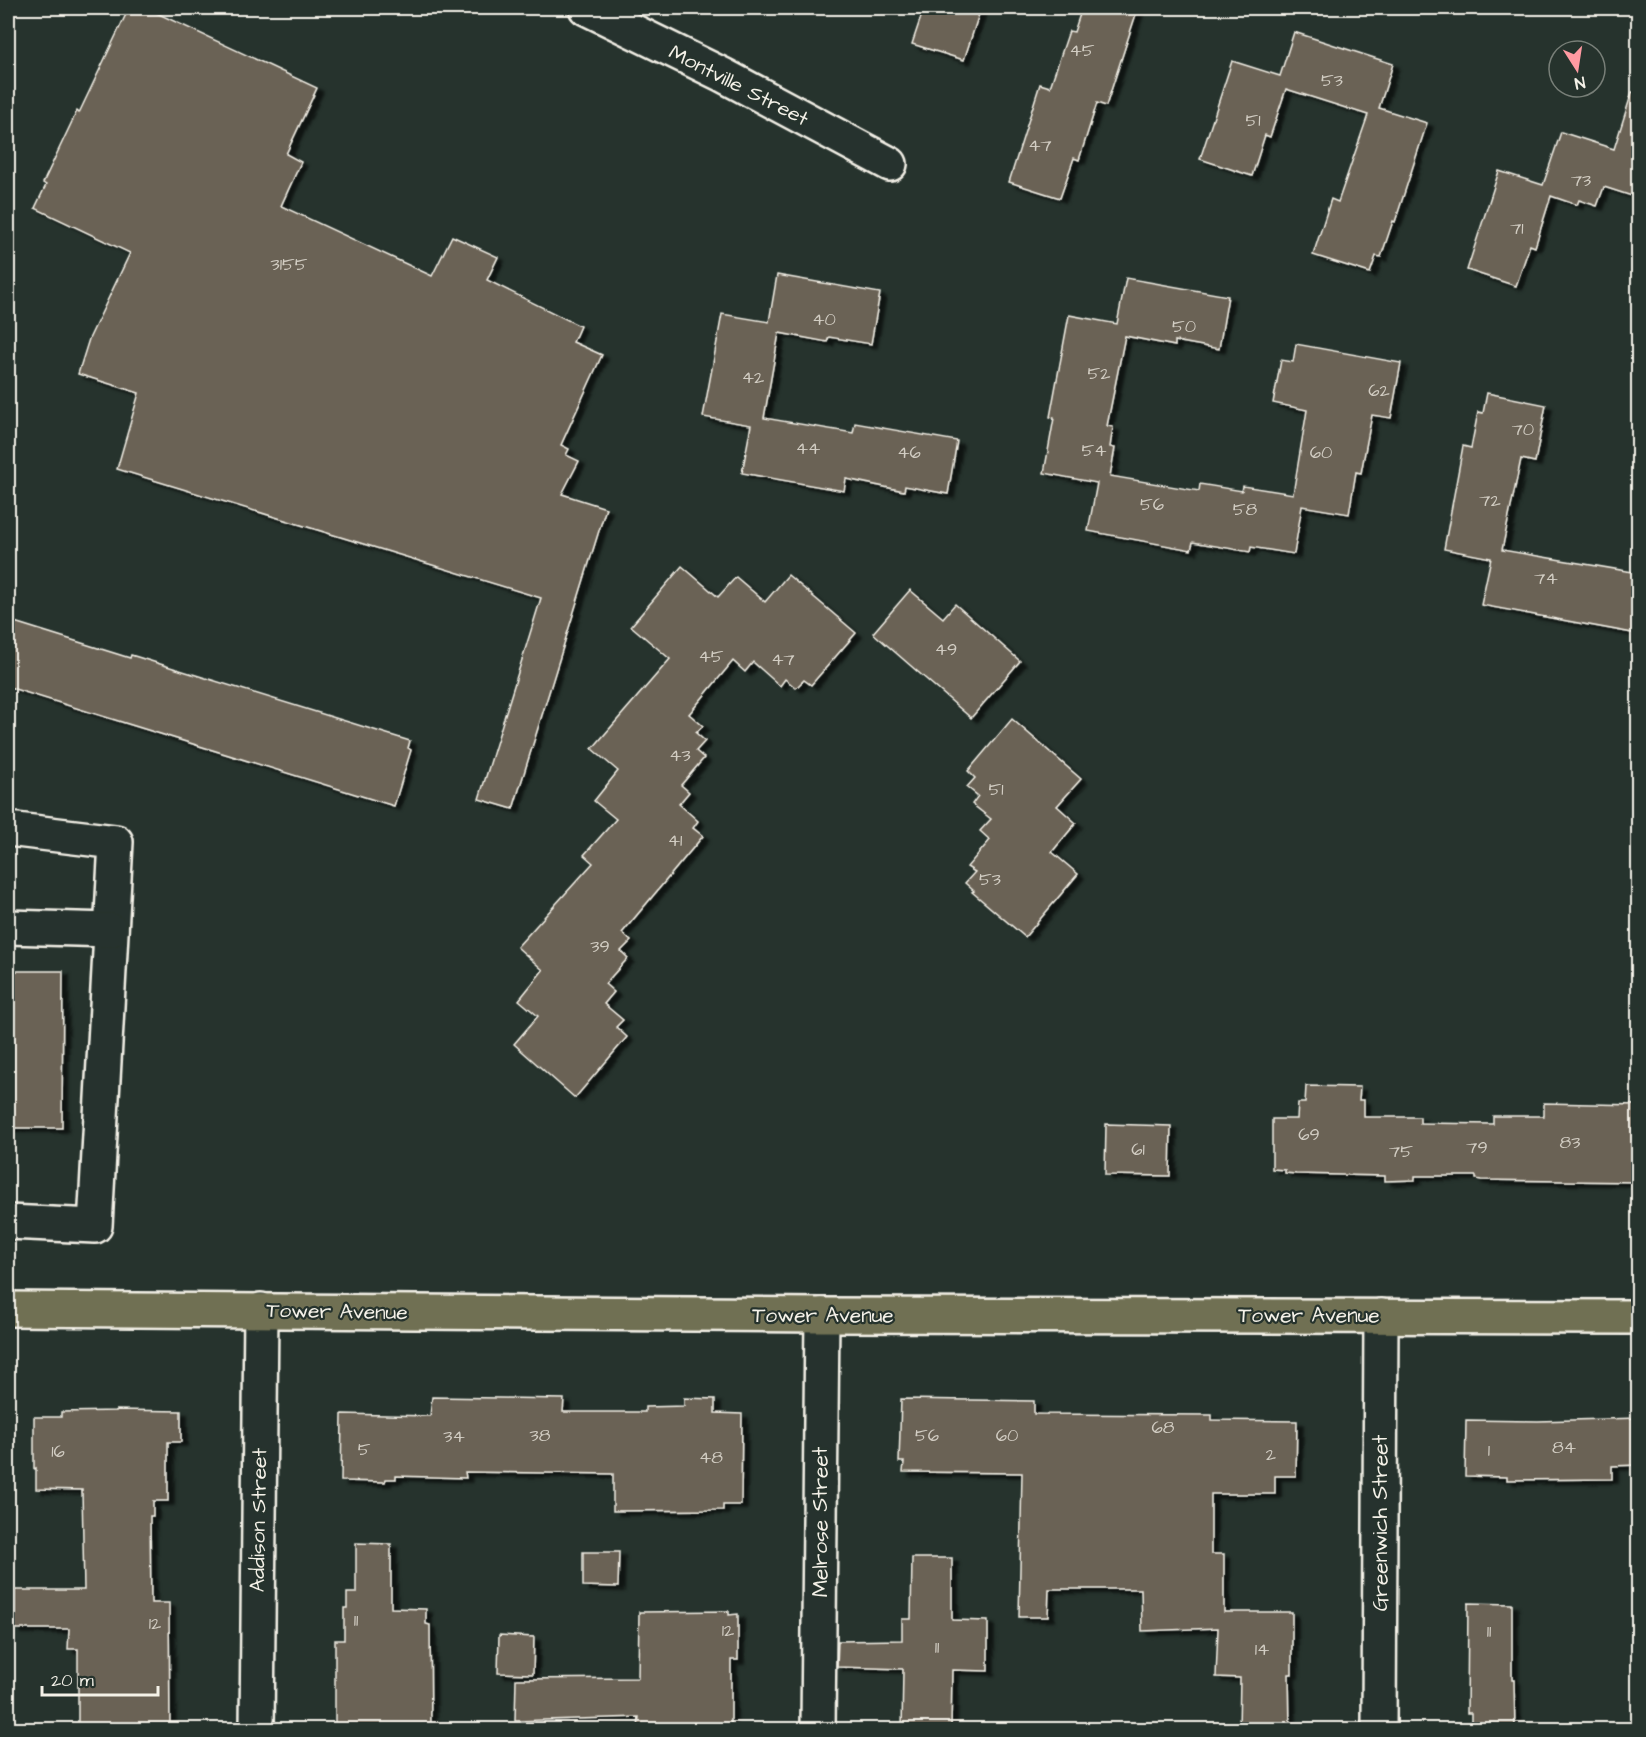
<svg xmlns="http://www.w3.org/2000/svg" width="1646" height="1737" viewBox="0 0 1646 1737" font-family="'Architects Daughter',sans-serif">
  <style>
    .built { fill: #3b4139 }
    .building { fill: #6b6255; stroke: #f4f1e8; stroke-width: 1.5; filter: url(#shadow) }
    .lines { fill: none; stroke-linecap: round; stroke-linejoin: round }
    .minor-casing { stroke: #f4f1e8; stroke-width: 38 }
    .major-casing { stroke: #f4f1e8; stroke-width: 38 }
    .minor { stroke: #26332d; stroke-width: 33 }
    .major { stroke: #707052; stroke-width: 33 }
    .labels { text-anchor: middle; stroke-width: 4.5; stroke-linejoin: round; paint-order: stroke }
    .number-label { font-size: 18px; fill: #d2cdc3 }
    .street-label { font-size: 21px; fill: #f4f1e8; stroke: #26332d }
  </style>
  <defs>
    <filter id="shadow"><feDropShadow dx="6" dy="4" stdDeviation="1.5" flood-color="#0009"/></filter>
  </defs>
  <rect width="100%" height="100%" fill="#26332d"/>
  <filter id="ink" filterUnits="userSpaceOnUse"><feTurbulence type="fractalNoise" baseFrequency=".0167" numOctaves="2"/><feDisplacementMap in="SourceGraphic" scale="12" xChannelSelector="R" yChannelSelector="G"/><feConvolveMatrix kernelMatrix="1 2 1 2 8 2 1 2 1" color-interpolation-filters="sRGB"/></filter>
  <g filter="url(#ink)">
    <polygon class="built" points="8,1406 12,1555 8,1718"/>
    <g class="building">
      <polygon points="129,8 146,8 317,88 286,154 301,162 281,206 432,276 452,236 498,257 487,280 580,326 573,342 602,355 561,445 569,449 566,455 579,461 562,494 606,508 513,809 479,799 541,598 117,469 139,393 78,374 89,339 130,253 35,208 46,185 43,183 77,111 79,113"/>
      <polygon points="924,8 981,8 964,60 912,44"/>
      <polygon points="1082,8 1138,8 1106,106 1097,103 1079,160 1074,158 1060,198 1009,182 1040,84 1050,87 1069,31 1074,32"/>
      <polygon points="1294,32 1393,64 1379,108 1427,123 1395,222 1393,221 1381,257 1376,256 1370,273 1313,255 1331,199 1338,202 1368,115 1286,89 1270,137 1265,135 1252,176 1200,159 1232,61 1280,76"/>
      <polygon points="1632,92 1638,93 1638,198 1604,187 1597,206 1579,200 1577,205 1551,196 1535,247 1530,245 1516,286 1467,270 1499,171 1543,185 1561,132 1614,149"/>
      <polygon points="777,275 880,293 871,344 829,337 827,342 779,333 764,418 853,433 855,423 957,441 948,494 905,486 904,491 846,479 844,491 742,473 751,425 703,417 722,314 769,322"/>
      <polygon points="1126,278 1228,296 1219,349 1175,341 1175,346 1125,336 1107,426 1113,427 1110,447 1115,448 1110,476 1199,491 1200,484 1242,491 1243,486 1293,494 1307,410 1273,403 1281,360 1293,362 1296,344 1401,363 1391,418 1372,415 1361,473 1356,472 1349,514 1302,506 1294,554 1251,547 1250,552 1193,542 1191,550 1088,531 1097,483 1044,473 1054,418 1050,417 1069,315 1117,324"/>
      <polygon points="1487,393 1546,405 1535,462 1521,459 1502,550 1638,573 1638,634 1481,605 1491,558 1444,549 1463,446 1471,448 1478,412 1483,413"/>
      <polygon points="682,566 718,597 736,577 765,602 788,575 856,633 811,685 804,680 796,688 785,679 780,686 753,662 745,672 733,661 689,714 703,726 696,733 705,741 696,751 704,758 681,785 689,792 679,804 698,821 693,828 703,836 622,933 631,941 621,951 628,958 605,984 614,992 604,1004 623,1020 616,1027 627,1037 575,1098 514,1044 538,1016 519,1000 543,970 517,947 593,863 584,855 616,819 594,801 618,771 592,749 670,659 631,626"/>
      <polygon points="910,590 943,618 955,604 1020,661 971,718 873,633"/>
      <polygon points="8,620 130,658 131,655 410,741 408,748 411,750 394,806 8,687"/>
      <polygon points="1012,719 1081,779 1057,806 1076,823 1052,852 1078,874 1025,937 972,892 974,891 965,883 975,872 967,867 990,840 980,831 991,819 972,804 978,796 967,787 975,778 968,771"/>
      <polygon points="8,971 63,971 62,1128 8,1128"/>
      <polygon points="1306,1086 1360,1087 1359,1100 1364,1100 1364,1117 1420,1117 1420,1123 1493,1124 1493,1116 1544,1116 1544,1103 1638,1105 1638,1182 1481,1180 1476,1179 1476,1176 1415,1176 1415,1180 1385,1181 1385,1176 1296,1174 1285,1173 1285,1170 1272,1169 1272,1119 1297,1119 1298,1103 1305,1103"/>
      <polygon points="1106,1124 1171,1126 1170,1176 1105,1175"/>
      <polygon points="432,1397 564,1399 563,1412 645,1412 645,1407 684,1406 684,1398 715,1399 715,1413 742,1414 741,1505 723,1505 723,1510 613,1511 613,1474 465,1472 466,1478 396,1476 396,1479 386,1479 385,1482 341,1481 342,1414 430,1416"/>
      <polygon points="901,1399 1034,1401 1034,1414 1212,1415 1212,1420 1297,1421 1296,1476 1275,1476 1275,1494 1211,1494 1211,1554 1224,1554 1224,1612 1292,1612 1292,1674 1289,1674 1290,1730 1239,1730 1240,1678 1216,1677 1218,1628 1142,1631 1141,1589 1049,1589 1048,1617 1019,1617 1022,1473 903,1472 904,1462 899,1462"/>
      <polygon points="116,1410 181,1411 181,1442 168,1442 168,1501 153,1501 153,1516 150,1516 151,1603 169,1603 170,1730 78,1730 78,1649 68,1649 69,1629 15,1629 15,1590 84,1590 82,1490 36,1489 36,1468 34,1469 34,1417 61,1417 61,1412 116,1411"/>
      <polygon points="1638,1418 1638,1465 1612,1466 1612,1479 1507,1480 1507,1477 1465,1476 1466,1420 1538,1421"/>
      <polygon points="356,1543 391,1544 391,1608 426,1609 426,1624 430,1625 431,1730 335,1730 335,1640 344,1640 344,1608 347,1608 347,1593 356,1593"/>
      <polygon points="583,1552 619,1552 618,1587 583,1586"/>
      <polygon points="912,1558 952,1558 952,1620 988,1621 988,1671 952,1670 951,1730 902,1730 903,1669 837,1667 838,1641 902,1640 902,1619 911,1619"/>
      <polygon points="1468,1603 1512,1604 1512,1680 1514,1680 1515,1730 1471,1730 1471,1713 1467,1713"/>
      <polygon points="729,1611 729,1615 738,1614 738,1660 731,1660 731,1730 638,1730 639,1717 515,1721 516,1679 638,1678 639,1612"/>
      <polygon points="499,1635 534,1637 533,1674 498,1673"/>
    </g>
    <g class="lines">
      <g class="minor-casing">
        <g id="minor">
          <polyline points="586,8 723,75 890,164"/>
          <polyline points="8,829 116,842 95,1226 8,1222"/>
          <polyline points="8,927 111,930"/>
          <polyline points="257,1730 261,1310"/>
          <polyline points="818,1730 822,1315"/>
          <polyline points="1379,1730 1381,1316"/>
        </g>
      </g>
      <g class="major-casing">
        <polyline id="major" points="8,1309 822,1315 1638,1317"/>
      </g>
      <use href="#minor" class="minor"/>
      <use href="#major" class="major"/>
    </g>
  </g>
  <g class="labels">
    <g class="number-label">
      <text x="1082" y="56">45</text>
      <text x="1332" y="86">53</text>
      <text x="1253" y="126">51</text>
      <text x="1040" y="151">47</text>
      <text x="1581" y="186">73</text>
      <text x="1517" y="234">71</text>
      <text x="289" y="270">3155</text>
      <text x="824" y="325">40</text>
      <text x="1184" y="332">50</text>
      <text x="1099" y="379">52</text>
      <text x="753" y="383">42</text>
      <text x="1379" y="396">62</text>
      <text x="1523" y="435">70</text>
      <text x="808" y="454">44</text>
      <text x="1094" y="456">54</text>
      <text x="909" y="458">46</text>
      <text x="1321" y="458">60</text>
      <text x="1490" y="506">72</text>
      <text x="1152" y="510">56</text>
      <text x="1245" y="515">58</text>
      <text x="1546" y="584">74</text>
      <text x="946" y="655">49</text>
      <text x="711" y="662">45</text>
      <text x="783" y="665">47</text>
      <text x="680" y="761">43</text>
      <text x="996" y="795">51</text>
      <text x="675" y="846">41</text>
      <text x="990" y="885">53</text>
      <text x="600" y="952">39</text>
      <text x="1309" y="1140">69</text>
      <text x="1570" y="1148">83</text>
      <text x="1477" y="1153">79</text>
      <text x="1138" y="1155">61</text>
      <text x="1401" y="1157">75</text>
      <text x="1163" y="1433">68</text>
      <text x="540" y="1441">38</text>
      <text x="927" y="1441">56</text>
      <text x="1007" y="1441">60</text>
      <text x="454" y="1442">34</text>
      <text x="1564" y="1453">84</text>
      <text x="364" y="1455">5</text>
      <text x="1489" y="1456">1</text>
      <text x="58" y="1457">16</text>
      <text x="1271" y="1460">2</text>
      <text x="711" y="1463">48</text>
      <text x="356" y="1626">11</text>
      <text x="155" y="1629">12</text>
      <text x="728" y="1636">12</text>
      <text x="1489" y="1637">11</text>
      <text x="937" y="1653">11</text>
      <text x="1262" y="1655">14</text>
    </g>
    <g class="street-label">
      <text transform="translate(739 85) rotate(27)" y="7">Montville Street</text>
      <text transform="translate(337 1311) rotate(1)" y="7">Tower Avenue</text>
      <text x="823" y="1322">Tower Avenue</text>
      <text x="1309" y="1322">Tower Avenue</text>
      <text transform="translate(258 1520) rotate(-89)" y="7">Addison Street</text>
      <text transform="translate(820 1522) rotate(-90)" y="7">Melrose Street</text>
      <text transform="translate(1380 1523) rotate(-90)" y="7">Greenwich Street</text>
    </g>
  </g>
  <rect width="1646" height="1737" fill="none" stroke="#26332d" stroke-width="30"/>
  <rect x="15" y="15" width="1616" height="1707" fill="none" stroke="#f4f1e8" stroke-width="2" filter="url(#ink)"/>
  <g transform="translate(1577 69) rotate(168)"><circle r="28" fill="#26332d" stroke="#787f78" stroke-width="1.5"/>
  <path d="M0-4.5L10 22L0 15L-10 22Z" fill="#ff9aa2"/>
  <text y="-9" font-size="16" font-weight="bold" text-anchor="middle" fill="#f4f1e8">N</text>
  </g>
  <path d="M42 1686v9h116v-9" fill="none" stroke="#f4f1e8" stroke-width="3"/>
  <text x="51" y="1686" font-size="18" fill="#f4f1e8" stroke="#26332d" stroke-width="4.5" paint-order="stroke">20 m</text>
</svg>
